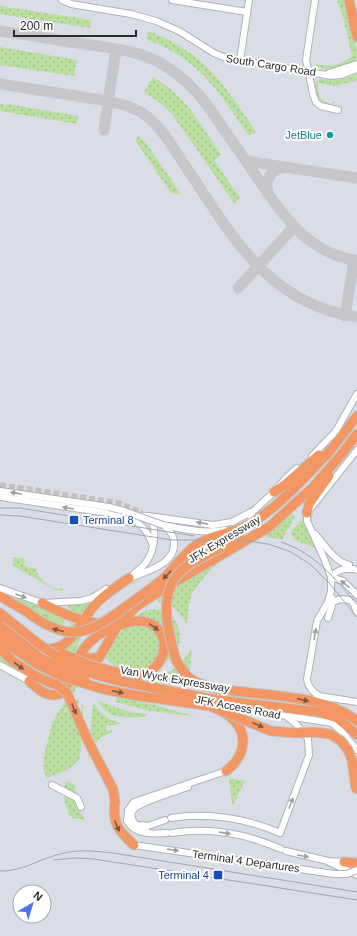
<svg xmlns="http://www.w3.org/2000/svg" width="357" height="936" viewBox="0 0 357 936" font-family="Arial,sans-serif">
  <style>
    .airport { fill: #dadde5; fill-rule: evenodd }
    .grass { fill: url(#grass-dots) }
    .forest { fill: url(#forest-crowns) }
    .lines { fill: none; stroke-linecap: round; stroke-linejoin: round }
    .taxiway { stroke: #c7c6ca; stroke-width: 11 }
    .minor-tunnel { stroke: #c5c0bb; stroke-width: 6; stroke-dasharray: 6 3; stroke-linecap: butt }
    .minor-casing { stroke: #afb2bb; stroke-width: 8 }
    .highway-casing { stroke: #c4c4c4; stroke-width: 11 }
    .minor { stroke: #fff; stroke-width: 6 }
    .highway { stroke: #f29764; stroke-width: 9 }
    .tram { stroke: #a2a6b4; stroke-width: 1 }
    .minor-bridge-casing { stroke: #afb2bb; stroke-width: 8; stroke-linecap: butt }
    .highway-bridge-casing { stroke: #c4c4c4; stroke-width: 11; stroke-linecap: butt }
    .minor-bridge { stroke: #fff; stroke-width: 6 }
    .highway-bridge { stroke: #f29764; stroke-width: 9 }
    .oneway { fill: #a0a0a0 }
    .oneway2 { fill: #7b5642 }
    .culture-dot { fill: #0f9aa8; stroke: #fff; stroke-width: 1.5 }
    .transit-dot { fill: #1a4fb4; stroke: #fff; stroke-width: 1.5 }
    .labels { text-anchor: middle; stroke-width: 4; stroke-linejoin: round; paint-order: stroke }
    .street-label { font-size: 11px; fill: #2b2b2b; stroke: #fff }
    .culture-label { font-size: 11px; fill: #0d838f; stroke: #fff; text-anchor: end }
    .transit-label { font-size: 11px; fill: #164399; stroke: #fff; text-anchor: start }
  </style>
  <defs>
    <pattern id="grass-dots" width="8" height="8" patternUnits="userSpaceOnUse"><rect width="8" height="8" fill="#badea0"/><path d="M2 2h.1M6 6h.1" fill="none" stroke="#a0bf8a" stroke-width="1.8" stroke-linecap="round"/></pattern>
    <pattern id="forest-crowns" width="20" height="18" patternUnits="userSpaceOnUse"><rect width="20" height="18" fill="#badea0"/><path d="M2 6a3 3 0 1 1 6 0M12 15a3 3 0 1 1 6 0" fill="none" stroke="#a0bf8a"/></pattern>
  </defs>
  <rect width="100%" height="100%" fill="#ece5df"/>
  <path class="airport" d="M 0,0 L 357,0 L 357,936 L 0,936 ZM 20,892 L 44,892 L 44,916 L 20,916 Z"/>
  <g class="grass">
    <path d="M 337,0 L 346,0 L 357,50 C 357,53 357,57 356,60 C 349,70 325,72 315,66 L 317,64 C 332,68 339,65 352,56 L 343,17 Z"/>
    <polygon points="0,6 91,20 90,28 0,14"/>
    <path d="M 148,31 C 174,41 198,55 216,77 C 231,93 243,113 256,132 L 249,136 C 217,90 202,61 146,39 Z"/>
    <polygon points="0,47 77,60 74,76 0,65"/>
    <path d="M 357,74 L 357,80 L 337,86 L 318,83 C 317,95 320,101 331,104 L 335,101 L 333,105 C 319,107 312,93 316,81 L 321,79 L 340,80 Z"/>
    <path d="M 153,77 C 185,96 201,124 221,155 L 214,160 L 240,198 L 234,203 L 172,114 L 163,105 L 144,92 Z"/>
    <polygon points="0,104 4,104 4,106 6,106 7,104 78,116 77,124 0,111"/>
    <polygon points="139,136 148,146 181,194 171,193 135,140"/>
    <path d="M 315,507 C 304,530 324,546 337,562 L 317,549 L 295,540 L 291,534 L 293,529 Z"/>
    <polygon points="292,514 295,517 282,540 263,536"/>
    <path d="M 233,552 L 211,569 L 192,593 L 189,605 L 187,625 C 180,613 173,603 158,602 L 156,599 L 192,577 L 194,578 L 198,573 Z"/>
    <path d="M 14,557 L 25,559 L 24,566 L 36,569 C 38,579 53,592 63,588 L 63,590 L 59,591 L 53,589 L 12,565 Z"/>
    <path d="M 142,578 L 143,578 C 124,588 105,598 92,616 C 81,631 78,650 69,666 C 64,676 54,684 47,692 L 0,668 L 0,655 L 14,656 L 33,667 L 34,652 L 62,649 L 104,600 L 119,589 Z"/>
    <path d="M 94,601 L 73,630 L 68,630 C 73,621 71,613 67,605 L 80,605 Z"/>
    <path d="M 147,610 C 151,610 156,609 160,610 C 180,613 187,643 172,657 C 158,670 136,672 117,669 L 105,657 C 115,637 127,620 147,610 Z"/>
    <path d="M 190,650 L 192,650 L 190,667 L 190,676 L 201,688 L 200,689 L 147,681 L 147,679 C 166,675 181,668 190,650 Z"/>
    <path d="M 76,679 L 78,684 L 64,713 L 78,698 L 79,698 L 77,710 L 81,711 L 83,702 L 83,722 L 80,757 C 76,769 58,773 47,778 L 43,768 L 44,756 L 52,724 L 57,714 L 63,706 L 68,692 Z"/>
    <polygon points="117,697 151,704 198,717 146,710 116,702"/>
    <path d="M 98,701 L 130,712 L 146,714 L 146,717 C 126,717 109,721 98,701 Z"/>
    <path d="M 93,702 C 100,714 107,719 121,723 L 120,724 L 106,726 L 106,731 L 112,730 L 112,732 C 97,738 92,747 88,762 Z"/>
    <polygon points="229,778 245,781 233,805 232,804"/>
    <path d="M 66,781 C 79,784 75,793 76,802 C 78,810 81,815 86,820 L 72,818 C 64,806 62,795 66,781 Z"/>
  </g>
  <polygon class="forest" points="11,597 33,602 65,617 64,623 61,629 19,603"/>
  <g class="lines">
    <g class="taxiway">
      <path d="M 0,31 C 28,35 56,40 84,44 C 112,48 143,51 167,67 C 194,84 210,108 227,134 C 240,152 252,170 265,189 C 289,224 312,253 357,261"/>
      <path d="M 0,84 L 108,101 C 121,104 134,107 145,115 C 163,128 174,150 186,167 C 232,235 267,304 357,317"/>
      <polyline points="104,130 116,49"/>
      <polyline points="246,161 357,178"/>
      <path d="M 268,192 C 264,179 272,168 286,167"/>
      <polyline points="238,288 294,227"/>
      <polyline points="345,316 354,260"/>
    </g>
    <polyline class="minor-tunnel" points="0,485 118,503 142,513"/>
    <g class="minor-casing">
      <g id="minor">
        <polyline points="62,0 71,4 131,14 156,21 179,31 214,53 226,58 332,76 341,75 357,69"/>
        <polyline points="172,0 247,12"/>
        <polyline points="315,0 306,60 313,94 316,102 321,106 338,110"/>
        <polyline points="240,61 249,0"/>
        <polyline points="329,73 357,64"/>
        <path d="M 357,450 L 307,513 L 307,521 L 324,558 L 331,577 L 331,591 L 328,602 L 317,621 L 307,679 C 308,687 312,691 319,696 L 357,702"/>
        <polyline points="312,456 336,431 357,394"/>
        <polyline points="0,491 109,507"/>
        <polyline points="0,497 121,515 148,516 213,525 232,522 251,512"/>
        <polyline points="249,515 274,492 285,479 297,468"/>
        <path d="M 126,517 C 140,522 148,530 152,544"/>
        <path d="M 163,525 C 183,529 204,534 225,530"/>
        <path d="M 315,534 C 324,544 335,562 349,565"/>
        <path d="M 133,575 C 138,570 143,567 147,561 C 154,550 158,529 150,518"/>
        <polyline points="331,577 343,581 357,595"/>
        <path d="M 331,577 C 338,569 346,567 357,570"/>
        <path d="M 127,579 C 144,572 177,565 174,541 C 173,534 170,530 164,526"/>
        <polyline points="0,588 42,603 81,601 92,598 106,589"/>
        <polyline points="333,602 340,599 350,600 354,604 357,613"/>
        <polyline points="328,618 332,605 332,598"/>
        <polyline points="0,665 29,681"/>
        <polyline points="287,716 332,723 341,731 357,750"/>
        <polyline points="52,785 77,798 81,807"/>
        <path d="M 171,818 C 207,812 246,818 280,833 L 309,755 L 308,739 L 297,725 L 286,716 L 238,706"/>
        <polyline points="140,825 148,826 165,820"/>
        <path d="M 146,830 C 140,828 134,825 132,819 C 131,816 131,813 133,810 C 139,802 177,791 188,787"/>
        <path d="M 167,833 C 152,834 135,835 127,821 L 128,810 L 134,802 L 226,771"/>
        <path d="M 172,833 C 210,827 247,834 281,849"/>
        <polyline points="134,845 334,874"/>
        <polyline points="286,851 328,861 344,862"/>
        <polyline points="329,862 357,875"/>
      </g>
    </g>
    <g class="highway-casing">
      <g id="highway">
        <polyline points="349,0 357,37"/>
        <polyline points="326,456 357,416"/>
        <polyline points="274,492 286,484 319,455"/>
        <polyline points="307,513 309,504 329,476"/>
        <polyline points="222,547 225,542 239,535"/>
        <path d="M 142,595 C 150,589 159,583 166,576 C 176,565 184,554 196,545 C 212,534 233,534 250,524 C 280,506 305,477 329,452"/>
        <polyline points="0,596 27,612"/>
        <path d="M 42,603 C 63,614 81,622 105,624"/>
        <polyline points="0,613 6,618"/>
        <path d="M 0,623 C 19,637 48,663 70,639 C 79,629 85,617 93,607 C 103,595 116,587 129,578"/>
        <polyline points="0,632 21,646 44,660"/>
        <polyline points="1,640 37,664"/>
        <polyline points="0,649 14,662 37,677"/>
        <polyline points="79,658 99,658 119,623 137,606 168,586 269,527 313,487 341,455 357,434"/>
        <path d="M 176,660 C 181,668 186,678 196,682 C 210,689 228,690 243,692 C 279,696 329,698 357,721"/>
        <path d="M 116,672 C 123,673 134,677 141,675 C 173,667 172,619 136,621 C 130,621 124,624 118,626"/>
        <path d="M 29,681 C 38,689 46,698 60,694 C 73,682 73,665 83,650 C 91,638 105,631 117,623"/>
        <polyline points="134,684 217,700 319,712 337,718 346,725 357,735"/>
        <path d="M 103,689 L 133,695 L 210,706 C 216,709 223,711 229,716 C 250,732 246,756 226,771"/>
        <path d="M 115,801 C 112,824 118,830 134,845"/>
        <polyline points="344,862 357,863"/>
      </g>
    </g>
    <use href="#minor" class="minor"/>
    <use href="#highway" class="highway"/>
    <g class="tram">
      <polyline points="0,508 20,508 194,536"/>
      <polyline points="0,515 20,516 172,540 242,540 268,544 289,551 310,564 329,583 357,617"/>
      <path d="M 281,542 C 315,553 335,578 357,605"/>
      <polyline points="54,860 75,858 94,859 357,900"/>
      <path d="M 0,871 C 21,872 40,859 60,854 C 78,849 95,851 113,853 L 357,892"/>
    </g>
    <g class="minor-bridge-casing">
      <g id="minor-bridge">
        <polyline points="109,507 124,511 163,525"/>
        <polyline points="334,874 347,874 357,870"/>
      </g>
    </g>
    <g class="highway-bridge-casing">
      <g id="highway-bridge">
        <path d="M 27,612 C 79,652 98,625 142,595"/>
        <path d="M 6,618 C 24,632 42,648 61,659 C 84,673 109,679 134,684"/>
        <polyline points="63,654 89,665 116,672"/>
        <polyline points="44,660 85,680"/>
        <path d="M 176,660 C 168,633 158,596 179,573 C 190,561 208,555 222,547"/>
        <polyline points="37,664 63,677 103,689"/>
        <polyline points="37,677 57,685 67,693 88,741 113,789 115,801"/>
        <polyline points="222,711 271,731 297,733 314,732 330,734 341,741 348,750 352,760 356,789"/>
      </g>
    </g>
    <use href="#minor-bridge" class="minor-bridge"/>
    <use href="#highway-bridge" class="highway-bridge"/>
  </g>
  <defs><path id="oneway-solid" d="M-6-.8H1V-3.2L6.5 0L1 3.2V.8H-6Z"/></defs>
  <g class="oneway">
    <use href="#oneway-solid" transform="translate(16 493) rotate(-171)"/>
    <use href="#oneway-solid" transform="translate(68 508) rotate(-171)"/>
    <use href="#oneway-solid" transform="translate(202 523) rotate(-171)"/>
    <use href="#oneway-solid" transform="translate(345 584) rotate(-142)"/>
    <use href="#oneway-solid" transform="translate(21 596) rotate(20)"/>
    <use href="#oneway-solid" transform="translate(315 634) rotate(-80)"/>
    <use href="#oneway-solid" transform="translate(291 803) rotate(-69)"/>
    <use href="#oneway-solid" transform="translate(225 833) rotate(8)"/>
    <use href="#oneway-solid" transform="translate(173 850) rotate(8)"/>
    <use href="#oneway-solid" transform="translate(303 856) rotate(10)"/>
  </g>
  <g class="oneway2">
    <use href="#oneway-solid" transform="translate(167 575) rotate(134)"/>
    <use href="#oneway-solid" transform="translate(154 627) rotate(35)"/>
    <use href="#oneway-solid" transform="translate(58 630) rotate(-166)"/>
    <use href="#oneway-solid" transform="translate(19 666) rotate(36)"/>
    <use href="#oneway-solid" transform="translate(118 692) rotate(12)"/>
    <use href="#oneway-solid" transform="translate(303 700) rotate(13)"/>
    <use href="#oneway-solid" transform="translate(74 709) rotate(69)"/>
    <use href="#oneway-solid" transform="translate(258 725) rotate(23)"/>
    <use href="#oneway-solid" transform="translate(117 826) rotate(66)"/>
  </g>
  <circle class="culture-dot" cx="330" cy="135" r="4"/>
  <g class="transit-dot">
    <rect x="69" y="515" width="10" height="10" rx="2"/>
    <rect x="213" y="870" width="10" height="10" rx="2"/>
  </g>
  <g class="labels">
    <g class="street-label">
      <text transform="translate(271 65) rotate(9)" y="4">South Cargo Road</text>
      <text transform="translate(224 539) rotate(-31)" y="4">JFK Expressway</text>
      <text transform="translate(175 679) rotate(10)" y="4">Van Wyck Expressway</text>
      <text transform="translate(238 707) rotate(11)" y="4">JFK Access Road</text>
      <text transform="translate(246 861) rotate(8)" y="4">Terminal 4 Departures</text>
    </g>
    <g class="culture-label">
      <text x="322" y="139">JetBlue</text>
    </g>
    <g class="transit-label">
      <text x="83" y="524">Terminal 8</text>
      <text x="209" y="879" text-anchor="end">Terminal 4</text>
    </g>
  </g>
  <g transform="translate(32 904) rotate(38)"><circle r="19" fill="#ffffff" stroke="#aaaaaa"/>
  <path d="M0-3L7 15L0 10L-7 15Z" fill="#4c76ec"/>
  <text y="-6" font-size="11" font-weight="bold" text-anchor="middle" fill="#2b2b2b">N</text>
  </g>
  <path d="M14 30v6h122v-6" fill="none" stroke="#2b2b2b" stroke-width="2"/>
  <text x="20" y="30" font-size="12" fill="#2b2b2b" stroke="#ffffff" stroke-width="3" paint-order="stroke">200 m</text>
</svg>
